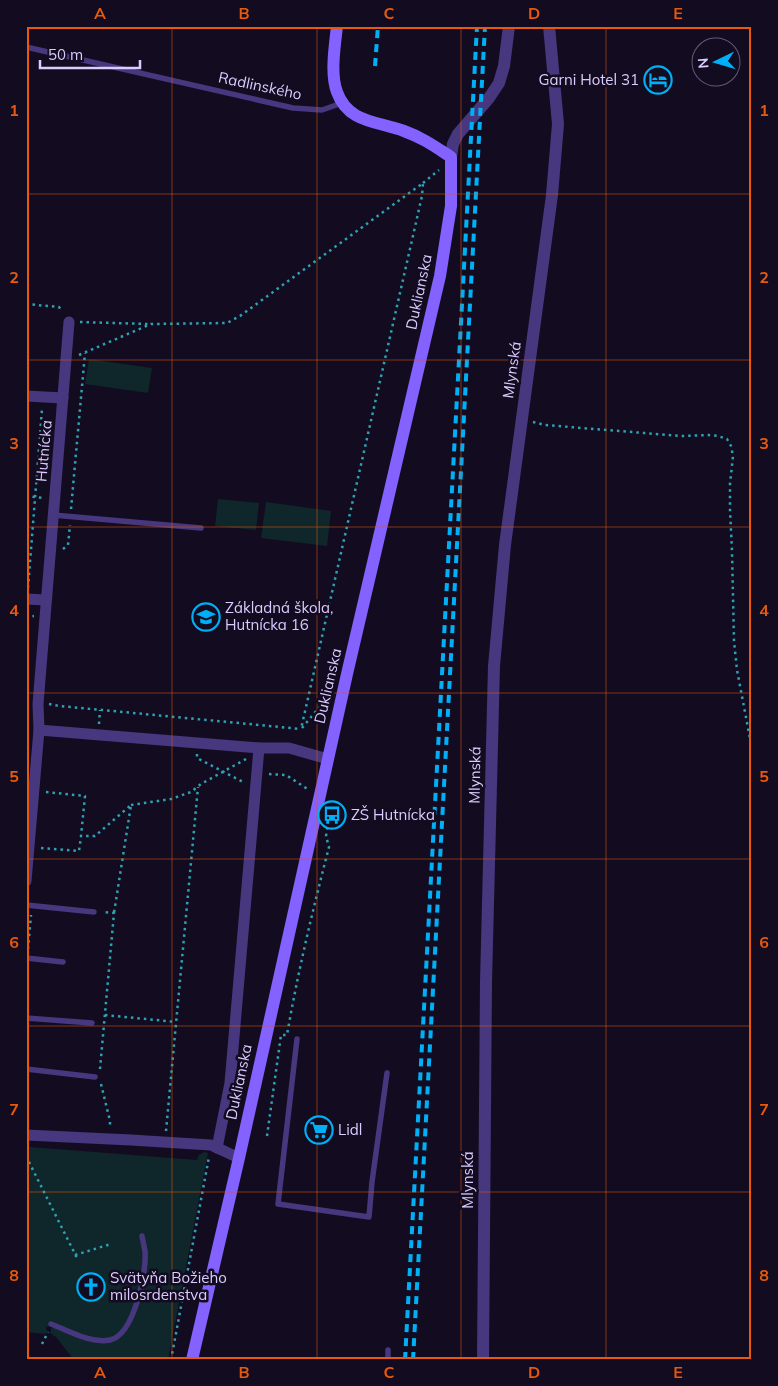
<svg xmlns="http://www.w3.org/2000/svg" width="778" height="1386" viewBox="0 0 778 1386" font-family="Mulish,sans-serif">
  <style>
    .green { fill: #0f262a }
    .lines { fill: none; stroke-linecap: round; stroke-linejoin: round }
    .path { stroke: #2ca2b2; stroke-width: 2.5; stroke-dasharray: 2.5 4; stroke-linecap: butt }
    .service { stroke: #47377f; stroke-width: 5.5 }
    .minor { stroke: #47377f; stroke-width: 11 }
    .tertiary { stroke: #47377f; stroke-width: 12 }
    .secondary { stroke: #8362ff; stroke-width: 12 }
    .rail { stroke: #00b0f6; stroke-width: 4; stroke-dasharray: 8 6; stroke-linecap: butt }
    .grid { fill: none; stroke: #e8590c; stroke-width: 1; stroke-opacity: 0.55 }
    .labels { text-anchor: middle; stroke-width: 5; stroke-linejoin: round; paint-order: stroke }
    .poi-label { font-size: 15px; fill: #dbcbff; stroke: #130c20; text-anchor: start }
    .street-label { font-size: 15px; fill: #dbcbff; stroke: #130c20 }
    .neatline { fill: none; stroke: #e8590c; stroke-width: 2 }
    .grid-label { font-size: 16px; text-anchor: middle; font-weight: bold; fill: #e8590c }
  </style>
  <rect width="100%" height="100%" fill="#130c20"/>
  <g class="green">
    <polygon points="89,359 152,368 148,393 85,384"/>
    <polygon points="218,499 259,503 256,530 215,526"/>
    <polygon points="266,502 331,511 327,546 261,538"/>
    <polygon points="28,1139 27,1142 30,1147 197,1160 199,1155 204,1152 208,1153 168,1360 74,1360 56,1337 50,1333 52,1326 46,1327 47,1332 45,1334 26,1332 26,1140"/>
  </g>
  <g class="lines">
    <g class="path">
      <polyline points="423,183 439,170"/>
      <polyline points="26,304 59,307 62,312"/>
      <polyline points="80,322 149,324"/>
      <polyline points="79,355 151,324 227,323 240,316 423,183 422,196 301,729"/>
      <polyline points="533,422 545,425 681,436 708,435 718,436 727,439 731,446 733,456 730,484 730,510 732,551 734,641 737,670 752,749"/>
      <polyline points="26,496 43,498"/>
      <polyline points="71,509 85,353"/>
      <polyline points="63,549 68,545 70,525"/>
      <polyline points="28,588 42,409"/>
      <polyline points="26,617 34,616"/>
      <polyline points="330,691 329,684 335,659"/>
      <polyline points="49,704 60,706 301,729"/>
      <polyline points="99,724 100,710"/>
      <polyline points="302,728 327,698"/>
      <polyline points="197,754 197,758 243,782"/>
      <polyline points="269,774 286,775 309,790"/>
      <polyline points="46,792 85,796 81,836 95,836 131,805 114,913"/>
      <polyline points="131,805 171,799 191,792 201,784 246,759"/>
      <polyline points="752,813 752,819"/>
      <polyline points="41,848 79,851 81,837"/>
      <polyline points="28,949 31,915"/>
      <polyline points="105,1015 176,1022"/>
      <polyline points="100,1069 114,913 102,912"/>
      <polyline points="101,1084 110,1121 110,1127"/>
      <polyline points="166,1131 198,787"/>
      <path d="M 267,1136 L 281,1035 L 287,1035 C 298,971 313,909 329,847 L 326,836 L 329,818"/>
      <polyline points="26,1156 77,1258"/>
      <polyline points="75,1255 111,1244"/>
      <polyline points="42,1344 48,1332"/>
      <polyline points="171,1360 209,1157"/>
    </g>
    <g class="service">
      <polyline points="26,47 293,108 322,110 342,103"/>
      <polyline points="53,515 201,528"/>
      <polyline points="26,905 94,912"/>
      <polyline points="26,958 63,962"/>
      <polyline points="26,1018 92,1023"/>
      <polyline points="297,1039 278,1204 369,1217 372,1182 387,1073"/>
      <polyline points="26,1069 95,1077"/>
      <path d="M 51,1324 C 69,1331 91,1344 110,1340 C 134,1335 147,1272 145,1251 C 144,1246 143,1241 142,1236"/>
      <polyline points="388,1360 388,1350"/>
    </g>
    <g class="minor">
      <polyline points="26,396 63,398"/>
      <polyline points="26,599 46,600"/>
      <polyline points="39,730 259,748 289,748 328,759"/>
      <polyline points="26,881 39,730 38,704 69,322"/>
      <polyline points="26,1135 131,1140 211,1145 239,1158"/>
      <polyline points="217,1148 230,1083 259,748"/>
    </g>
    <g class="tertiary">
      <polyline points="451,157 453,144 458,134 489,98 499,83 504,66 509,26"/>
      <polyline points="483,1360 486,982 494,666 505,545 552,195 558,124 549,26"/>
    </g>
    <path class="secondary" d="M 192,1360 L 239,1158 L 347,674 L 440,276 L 451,206 L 451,157 C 434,146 423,138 404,131 C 377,121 348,123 337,92 C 330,74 335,45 337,26"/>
    <g class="rail">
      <polyline points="375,66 378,26"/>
      <polyline points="405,1360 477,26"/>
      <polyline points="413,1360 485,26"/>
    </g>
  </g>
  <path class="grid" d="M 172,26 L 172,1360M 317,26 L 317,1360M 461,26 L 461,1360M 606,26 L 606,1360M 26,194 L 752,194M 26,360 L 752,360M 26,527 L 752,527M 26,693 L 752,693M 26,859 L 752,859M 26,1026 L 752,1026M 26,1192 L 752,1192"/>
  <defs>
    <g id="hotel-ring" transform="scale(1.4375)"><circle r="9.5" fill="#130c20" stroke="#00b0f6" stroke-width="1.5"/><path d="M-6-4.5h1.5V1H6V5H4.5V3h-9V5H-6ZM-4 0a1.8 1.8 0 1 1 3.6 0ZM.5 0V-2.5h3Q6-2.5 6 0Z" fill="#00b0f6"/></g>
    <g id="school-ring" transform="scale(1.4375)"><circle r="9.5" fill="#130c20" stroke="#00b0f6" stroke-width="1.5"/><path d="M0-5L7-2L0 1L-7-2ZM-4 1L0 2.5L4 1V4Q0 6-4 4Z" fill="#00b0f6"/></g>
    <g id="bus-ring" transform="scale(1.4375)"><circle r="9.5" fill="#130c20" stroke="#00b0f6" stroke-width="1.5"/><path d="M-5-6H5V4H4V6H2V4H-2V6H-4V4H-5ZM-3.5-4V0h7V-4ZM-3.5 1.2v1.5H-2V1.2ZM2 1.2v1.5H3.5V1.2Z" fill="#00b0f6"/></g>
    <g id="supermarket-ring" transform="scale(1.4375)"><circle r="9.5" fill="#130c20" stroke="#00b0f6" stroke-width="1.5"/><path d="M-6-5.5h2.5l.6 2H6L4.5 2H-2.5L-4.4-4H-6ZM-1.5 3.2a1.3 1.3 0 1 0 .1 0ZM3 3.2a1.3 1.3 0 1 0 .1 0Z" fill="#00b0f6"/></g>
    <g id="church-ring" transform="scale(1.4375)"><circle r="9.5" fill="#130c20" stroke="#00b0f6" stroke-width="1.5"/><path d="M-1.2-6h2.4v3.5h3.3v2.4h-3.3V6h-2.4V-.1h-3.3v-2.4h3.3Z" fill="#00b0f6"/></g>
  </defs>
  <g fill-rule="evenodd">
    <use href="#hotel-ring" x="658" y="80"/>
    <use href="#school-ring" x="206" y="617"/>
    <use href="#bus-ring" x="332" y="815"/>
    <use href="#supermarket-ring" x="319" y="1130"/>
    <use href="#church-ring" x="91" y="1287"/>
  </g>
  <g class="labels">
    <g class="poi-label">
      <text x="639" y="85" text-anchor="end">Garni Hotel 31</text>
      <text x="225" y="613">Základná škola,<tspan x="225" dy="17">Hutnícka 16</tspan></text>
      <text x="351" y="820">ZŠ Hutnícka</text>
      <text x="338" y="1135">Lidl</text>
      <text x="110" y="1283">Svätyňa Božieho<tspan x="110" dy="17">milosrdenstva</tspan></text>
    </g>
    <g class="street-label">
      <text transform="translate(260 86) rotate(12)" y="5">Radlinského</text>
      <text transform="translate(419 292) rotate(-78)" y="5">Duklianska</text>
      <text transform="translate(512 370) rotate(-82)" y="5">Mlynská</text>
      <text transform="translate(44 451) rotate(-85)" y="5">Hutnícka</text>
      <text transform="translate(328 686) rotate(-77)" y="5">Duklianska</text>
      <text transform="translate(475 775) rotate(-89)" y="5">Mlynská</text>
      <text transform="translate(239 1082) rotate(-78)" y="5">Duklianska</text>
      <text transform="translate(468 1180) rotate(-90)" y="5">Mlynská</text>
    </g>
  </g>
  <rect width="778" height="1386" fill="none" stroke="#130c20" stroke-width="55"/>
  <g transform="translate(716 62) rotate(265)"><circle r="24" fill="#130c20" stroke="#635879"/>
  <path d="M0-4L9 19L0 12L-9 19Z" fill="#00b0f6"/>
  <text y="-8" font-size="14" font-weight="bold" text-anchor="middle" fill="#dbcbff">N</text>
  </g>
  <path d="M40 60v8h100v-8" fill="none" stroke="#dbcbff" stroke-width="2.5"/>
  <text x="48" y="60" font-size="15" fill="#dbcbff" stroke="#130c20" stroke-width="4" paint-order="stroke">50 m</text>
  <rect x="28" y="28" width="722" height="1330" class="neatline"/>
  <g class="grid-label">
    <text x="100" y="19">A</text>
    <text x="244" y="19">B</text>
    <text x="389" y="19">C</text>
    <text x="534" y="19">D</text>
    <text x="678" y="19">E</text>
    <text x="14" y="116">1</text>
    <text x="764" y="116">1</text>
    <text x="14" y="283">2</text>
    <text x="764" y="283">2</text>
    <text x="14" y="449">3</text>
    <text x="764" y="449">3</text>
    <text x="14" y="616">4</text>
    <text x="764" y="616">4</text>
    <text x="14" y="782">5</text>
    <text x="764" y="782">5</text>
    <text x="14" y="948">6</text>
    <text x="764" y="948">6</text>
    <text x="14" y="1115">7</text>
    <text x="764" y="1115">7</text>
    <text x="14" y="1281">8</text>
    <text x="764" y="1281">8</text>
    <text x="100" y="1378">A</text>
    <text x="244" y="1378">B</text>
    <text x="389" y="1378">C</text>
    <text x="534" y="1378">D</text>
    <text x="678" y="1378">E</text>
  </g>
</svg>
